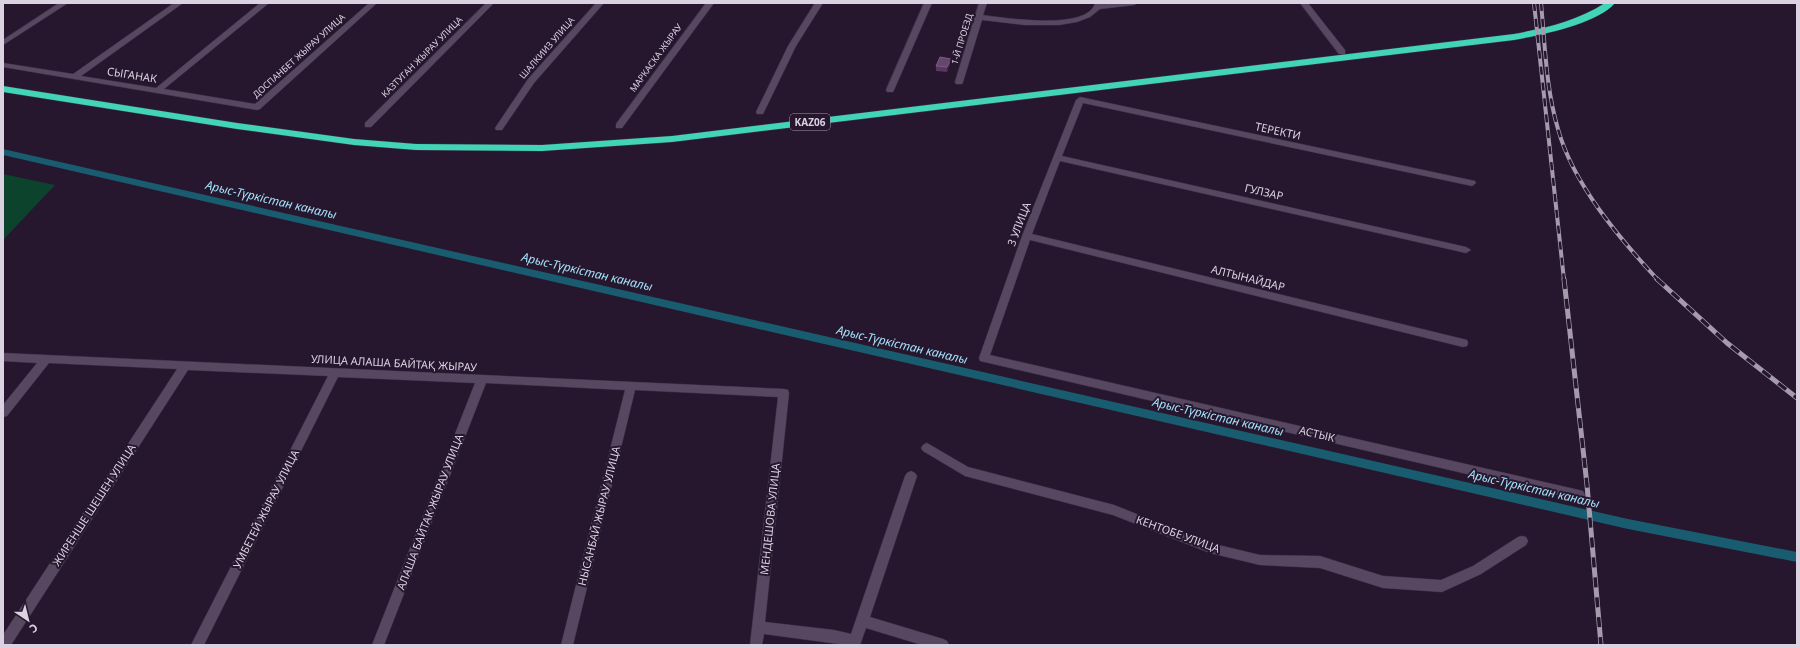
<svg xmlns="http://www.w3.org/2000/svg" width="1800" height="648" viewBox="0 0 1800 648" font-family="'Noto Sans',sans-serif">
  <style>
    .green { fill: #0c432c }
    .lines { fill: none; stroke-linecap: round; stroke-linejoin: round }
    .canal { fill: #195b6f; fill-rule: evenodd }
    .minor-casing { stroke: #3b3143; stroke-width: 1 }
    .highway-casing { stroke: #3b3143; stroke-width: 1 }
    .minor { fill: #574761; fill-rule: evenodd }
    .highway { fill: #42d4b6; fill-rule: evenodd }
    .rail-far1-casing { stroke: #a69bad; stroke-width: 4 }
    .rail-casing { stroke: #a69bad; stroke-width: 5 }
    .rail-far1 { stroke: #26172e; stroke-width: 2.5; stroke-dasharray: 8; stroke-linecap: butt }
    .rail { stroke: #26172e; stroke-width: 3.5; stroke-dasharray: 10; stroke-linecap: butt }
    .wall { fill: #593561 }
    .shaded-wall { fill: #3f2247 }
    .building { fill: #67466e; stroke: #795c80 }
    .labels { text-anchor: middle; stroke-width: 4; stroke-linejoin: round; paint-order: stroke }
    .far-street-label { font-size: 9px; fill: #dbd2e1; stroke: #26172e }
    .shield { fill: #26172e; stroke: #a59aab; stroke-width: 1 }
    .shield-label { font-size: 10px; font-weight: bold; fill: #dbd2e1 }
    .street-label { font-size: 11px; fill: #dbd2e1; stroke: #26172e }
    .water-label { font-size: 12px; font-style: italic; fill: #a3e2f9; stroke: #26172e }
  </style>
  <rect width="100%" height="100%" fill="#26172e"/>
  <polygon class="green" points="3,174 55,185 3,240"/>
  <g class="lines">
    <polygon class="canal" points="3,149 1628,519 1797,552 1797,562 1628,529 3,155"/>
    <g class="minor-casing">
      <g id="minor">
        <polygon points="59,3 68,3 3,45 3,40"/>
        <polygon points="174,3 183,3 81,76 156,88 260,3 269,3 164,89 255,104 369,3 377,3 260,109 257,110 3,67 3,63 73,74"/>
        <polygon points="486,3 494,3 371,127 365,127 365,123"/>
        <polygon points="596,3 604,3 534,83 502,130 496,130 495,128 528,79"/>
        <polygon points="706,3 714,3 622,128 616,128 616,124"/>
        <polygon points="815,3 823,3 796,46 764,112 763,114 757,114 756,112 788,46"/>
        <polygon points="924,3 932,3 894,90 893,92 887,92 886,90"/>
        <path d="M 979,3 L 987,3 L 983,15 C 1004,18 1088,31 1095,3 L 1103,3 L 1102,4 L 1138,3 L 1134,5 L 1100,9 L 1090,17 L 1077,22 L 1059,25 L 1025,25 L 982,20 L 963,82 L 962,84 L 956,84 L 955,82 Z"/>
        <polygon points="1300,3 1308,3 1345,50 1345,54 1339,54"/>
        <polygon points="1080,97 1475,181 1476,183 1472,186 1083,103 1062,156 1466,247 1471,250 1466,253 1060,161 1032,234 1463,339 1467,340 1468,343 1467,346 1463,347 1030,240 990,355 1579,490 1583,491 1585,495 1583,499 1579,500 980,361 979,358 1022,236 1076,100"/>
        <polygon points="3,353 784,389 788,390 789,393 765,622 834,630 851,634 905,476 907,473 911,471 915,473 917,476 870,617 943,639 947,641 949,645 922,645 866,628 860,645 846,645 764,634 762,645 750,645 778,397 635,390 573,645 561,645 625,390 486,383 384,645 372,645 475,383 338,377 204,645 191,645 328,376 188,370 11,645 3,645 3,635 177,369 49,363 7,416 3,417 3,405 37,363 3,361"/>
        <polygon points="927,443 968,467 1114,505 1210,543 1260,555 1320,556 1383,576 1441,580 1473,566 1518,537 1522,536 1526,537 1528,541 1526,545 1481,574 1442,592 1383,588 1320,568 1260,565 1210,553 1113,515 965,476 923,451 921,448 923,445"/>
      </g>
    </g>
    <g class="highway-casing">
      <path id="highway" d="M 1605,3 L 1615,3 C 1597,24 1541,35 1514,40 L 672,142 L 542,151 L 416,150 L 354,145 L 237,129 L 3,92 L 3,86 L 237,123 L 354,139 L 416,144 L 542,145 L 672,136 L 1514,34 C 1546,28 1577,21 1605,3 Z"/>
    </g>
    <use href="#minor" class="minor"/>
    <use href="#highway" class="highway"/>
    <g class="rail-far1-casing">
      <g id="rail-far1">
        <polyline points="1534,3 1564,280"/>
        <path d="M 1541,3 C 1545,45 1546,89 1558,129 C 1573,184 1620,239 1658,280"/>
      </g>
    </g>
    <g class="rail-casing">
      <g id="rail">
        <polyline points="1564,279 1587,485 1601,645"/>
        <polyline points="1657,279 1727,343 1797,398"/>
      </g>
    </g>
    <use href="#rail-far1" class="rail-far1"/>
    <use href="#rail" class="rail"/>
  </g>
  <polygon class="wall" points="950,64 947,72 936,71 936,66"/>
  <polygon class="shaded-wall" points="951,59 950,64 947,72 947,67"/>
  <polygon class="building" points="940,57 951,59 947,67 936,66"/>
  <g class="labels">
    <g class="far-street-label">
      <text transform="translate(962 39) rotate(-73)" y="3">1-Й ПРОЕЗД</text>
      <text transform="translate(547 48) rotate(-49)" y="3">ШАЛКИИЗ УЛИЦА</text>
      <text transform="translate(299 56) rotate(-42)" y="3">ДОСПАНБЕТ ЖЫРАУ УЛИЦА</text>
      <text transform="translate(422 57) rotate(-45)" y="3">КАЗТУГАН ЖЫРАУ УЛИЦА</text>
      <text transform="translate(656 58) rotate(-54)" y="3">МАРКАСКА ЖЫРАУ</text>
    </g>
    <rect class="shield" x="790" y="114" width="40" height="16" rx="3"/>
    <g class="shield-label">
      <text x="810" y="126">KАZ06</text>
    </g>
    <g class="street-label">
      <text transform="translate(132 75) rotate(9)" y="4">СЫГАНАК</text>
      <text transform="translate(1278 131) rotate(12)" y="4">ТЕРЕКТИ</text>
      <text transform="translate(1264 192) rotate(13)" y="4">ГУЛЗАР</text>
      <text transform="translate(1019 224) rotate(-69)" y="4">3 УЛИЦА</text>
      <text transform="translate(1248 278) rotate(14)" y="4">АЛТЫНАЙДАР</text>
      <text transform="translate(394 363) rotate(3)" y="4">УЛИЦА АЛАША БАЙТАҚ ЖЫРАУ</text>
      <text transform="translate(1317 434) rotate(13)" y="4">АСТЫК</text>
      <text transform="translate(94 505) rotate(-57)" y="4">ЖИРЕНШЕ ШЕШЕН УЛИЦА</text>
      <text transform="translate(266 509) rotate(-63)" y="4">УМБЕТЕЙ ЖЫРАУ УЛИЦА</text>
      <text transform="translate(430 512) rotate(-69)" y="4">АЛАША БАЙТАК ЖЫРАУ УЛИЦА</text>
      <text transform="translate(599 516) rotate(-76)" y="4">НЫСАНБАЙ ЖЫРАУ УЛИЦА</text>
      <text transform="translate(770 519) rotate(-84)" y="4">МЕНДЕШОВА УЛИЦА</text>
      <text transform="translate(1178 534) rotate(20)" y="4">КЕНТОБЕ УЛИЦА</text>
    </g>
    <g class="water-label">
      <text transform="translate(271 200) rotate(13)" y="4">Арыс-Түркістан каналы</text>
      <text transform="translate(587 272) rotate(13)" y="4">Арыс-Түркістан каналы</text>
      <text transform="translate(902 345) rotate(13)" y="4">Арыс-Түркістан каналы</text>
      <text transform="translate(1218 417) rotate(13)" y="4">Арыс-Түркістан каналы</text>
      <text transform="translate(1534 489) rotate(13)" y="4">Арыс-Түркістан каналы</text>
    </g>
  </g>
  <rect width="1800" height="648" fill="none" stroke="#dbd2e1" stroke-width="8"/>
  <g transform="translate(28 620) rotate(145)" stroke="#26172e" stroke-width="3" paint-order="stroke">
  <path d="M0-3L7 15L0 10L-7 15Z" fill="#dbd2e1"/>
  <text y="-6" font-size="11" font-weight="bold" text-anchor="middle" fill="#dbd2e1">С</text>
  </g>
</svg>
